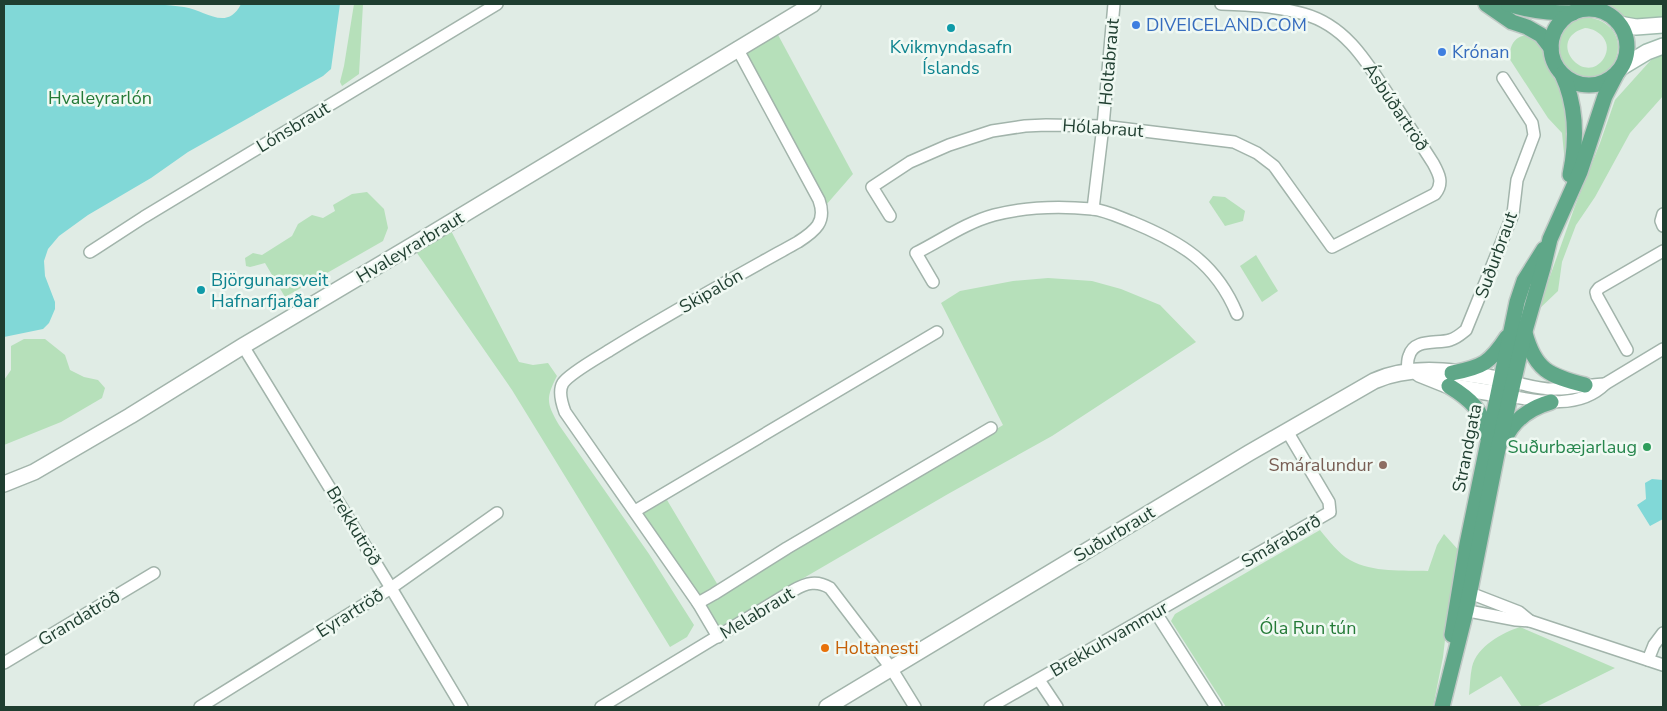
<svg xmlns="http://www.w3.org/2000/svg" width="1667" height="711" viewBox="0 0 1667 711" font-family="'Nunito Sans',sans-serif">
  <style>
    .green { fill: #b6e0ba; fill-rule: evenodd }
    .water { fill: #81d8d7 }
    .lines { fill: none; stroke-linecap: round; stroke-linejoin: round }
    .minor-casing { stroke: #a2b4ab; stroke-width: 14 }
    .tertiary-casing { stroke: #a2b4ab; stroke-width: 18 }
    .secondary-casing { stroke: #a0bcae; stroke-width: 18 }
    .primary-casing { stroke: #c0c9c5; stroke-width: 18 }
    .minor { stroke: #fff; stroke-width: 11 }
    .tertiary { stroke: #fff; stroke-width: 15 }
    .secondary { stroke: #fff; stroke-width: 15 }
    .primary { stroke: #5fa788; stroke-width: 15 }
    .shop-dot { fill: #3f7fe0; stroke: #f0f9f3; stroke-width: 2 }
    .culture-dot { fill: #0f9aa8; stroke: #f0f9f3; stroke-width: 2 }
    .leisure-dot { fill: #2e9e5b; stroke: #f0f9f3; stroke-width: 2 }
    .education-dot { fill: #8d6e63; stroke: #f0f9f3; stroke-width: 2 }
    .food-dot { fill: #e8710a; stroke: #f0f9f3; stroke-width: 2 }
    .labels { text-anchor: middle; stroke-width: 5; stroke-linejoin: round; paint-order: stroke }
    .shop-label { font-size: 18px; fill: #366cbe; stroke: #f0f9f3; text-anchor: start }
    .culture-label { font-size: 18px; fill: #0d838f; stroke: #f0f9f3 }
    .street-label { font-size: 18px; fill: #1f3e30; stroke: #f0f9f3 }
    .park-label { font-size: 18px; fill: #247a37; stroke: #f0f9f3 }
    .leisure-label { font-size: 18px; fill: #27864d; stroke: #f0f9f3; text-anchor: end }
    .education-label { font-size: 18px; fill: #785e54; stroke: #f0f9f3; text-anchor: end }
    .food-label { font-size: 18px; fill: #c56008; stroke: #f0f9f3; text-anchor: start }
  </style>
  <rect width="100%" height="100%" fill="#e0ece5"/>
  <g class="green">
    <polygon points="354,4 363,4 359,74 342,86 340,82 344,66"/>
    <polygon points="1600,4 1663,4 1663,20 1656,22 1623,18 1614,10"/>
    <path d="M 1580,17 C 1606,16 1626,35 1615,61 C 1612,67 1608,72 1602,75 C 1564,97 1530,36 1580,17 ZM 1585,28 C 1600,29 1613,43 1604,58 C 1585,88 1544,40 1585,28 Z"/>
    <polygon points="777,33 853,174 826,205 737,58"/>
    <path d="M 1529,34 L 1542,47 L 1546,59 L 1563,81 L 1570,146 L 1565,164 L 1562,133 L 1548,118 L 1509,58 C 1511,44 1513,37 1529,34 Z"/>
    <polygon points="1663,55 1663,96 1630,133 1595,197 1576,225 1562,262 1558,291 1538,310 1575,206 1600,143 1615,100 1651,60"/>
    <polygon points="367,192 384,209 388,228 383,241 285,297 265,263 250,267 246,266 245,258 253,253 262,255 292,236 298,224 312,215 323,218 335,211 333,205 352,194"/>
    <polygon points="1213,196 1225,197 1245,211 1243,221 1225,226 1209,202"/>
    <path d="M 447,223 L 519,362 L 533,365 L 548,363 L 557,376 C 545,399 547,404 559,425 L 649,554 L 694,625 L 687,637 L 670,647 L 512,390 L 410,243 Z"/>
    <polygon points="1256,255 1278,291 1262,302 1240,266"/>
    <polygon points="1048,278 1092,281 1121,289 1160,305 1196,342 1052,436 948,494 711,632 642,514 667,500 722,592 933,468 1003,425 941,303 960,291 1013,281"/>
    <polygon points="24,339 45,339 65,355 70,370 84,377 98,380 105,388 102,398 61,422 4,445 4,380 11,370 11,346"/>
    <path d="M 1320,530 C 1329,541 1338,553 1350,560 C 1373,573 1403,570 1428,571 L 1437,545 L 1444,534 L 1461,553 L 1451,589 L 1443,657 L 1433,707 L 1226,707 L 1171,621 L 1175,614 Z"/>
    <path d="M 1520,627 L 1615,668 L 1536,707 L 1522,707 L 1501,676 L 1469,695 C 1470,686 1470,676 1472,667 C 1477,646 1502,633 1520,627 Z"/>
  </g>
  <g class="water">
    <path d="M 4,4 C 38,4 73,4 107,4 C 133,4 159,3 184,7 C 205,10 227,32 241,4 L 340,4 L 331,69 L 323,76 L 188,152 L 151,178 L 88,215 L 59,236 L 48,249 L 44,261 L 45,276 L 55,302 L 55,309 L 49,323 L 43,329 L 4,337 Z"/>
    <polygon points="1652,479 1663,480 1663,519 1650,526 1637,505 1646,499 1645,483"/>
  </g>
  <g class="lines">
    <g class="minor-casing">
      <g id="minor">
        <polyline points="1093,209 1103,126 1114,4"/>
        <polyline points="1663,214 1661,221 1663,226"/>
        <path d="M 890,216 L 872,187 L 910,162 L 949,145 L 992,131 L 1025,126 L 1046,125 L 1103,126 L 1234,142 L 1257,153 L 1274,166 L 1332,247 L 1435,194 C 1444,183 1439,174 1433,163 C 1419,141 1405,120 1391,99 C 1368,64 1347,26 1304,14 C 1277,6 1249,5 1221,4"/>
        <polyline points="90,252 144,217 497,4"/>
        <path d="M 933,282 L 916,253 C 942,240 965,223 994,215 C 1025,207 1060,206 1092,209 C 1105,210 1119,217 1132,222 C 1181,242 1216,263 1237,314"/>
        <polyline points="243,346 391,588 462,707"/>
        <polyline points="1627,350 1597,296 1596,292 1599,288 1663,251"/>
        <path d="M 1407,371 C 1408,366 1407,360 1409,356 C 1414,338 1437,344 1450,340 C 1457,338 1461,334 1466,330 L 1513,214 L 1517,180 L 1534,135 L 1532,123 L 1503,78"/>
        <path d="M 1513,382 C 1527,385 1542,390 1557,389 C 1573,389 1589,384 1605,384"/>
        <path d="M 1510,396 C 1541,402 1580,409 1605,384 L 1663,349"/>
        <polyline points="635,511 937,332"/>
        <polyline points="1463,592 1470,593 1519,612 1530,621"/>
        <polyline points="698,603 714,594 787,548 991,428"/>
        <polyline points="1458,609 1516,620 1530,621 1663,665"/>
        <polyline points="1156,613 1216,707"/>
        <path d="M 718,637 L 698,603 L 565,412 C 562,404 558,391 563,383 C 570,373 599,357 610,350 C 671,312 735,277 798,242 C 815,231 827,222 819,200 L 737,48"/>
        <polyline points="1648,660 1654,645 1663,633"/>
        <polyline points="4,663 154,573"/>
        <polyline points="1039,680 1057,707"/>
        <polyline points="200,707 391,588 497,513"/>
        <path d="M 601,707 L 794,590 C 806,583 817,580 830,588 L 891,668 L 915,707"/>
        <polyline points="990,707 1330,512 1329,502 1287,431"/>
      </g>
    </g>
    <g class="tertiary-casing">
      <g id="tertiary">
        <polyline points="1419,374 1449,386 1510,396"/>
        <polyline points="4,484 34,472 130,416 243,346 423,239 813,4"/>
        <path d="M 827,707 L 1249,453 L 1374,381 C 1416,362 1469,373 1513,382"/>
      </g>
    </g>
    <g class="secondary-casing">
      <g id="secondary">
        <polyline points="1619,24 1636,27 1663,25"/>
        <polyline points="1622,67 1647,52 1663,46"/>
      </g>
    </g>
    <g class="primary-casing">
      <g id="primary">
        <polyline points="1486,4 1512,22 1527,27 1541,35 1551,48"/>
        <path d="M 1508,4 C 1529,11 1551,13 1573,13"/>
        <circle cx="1589" cy="47" r="38"/>
        <path d="M 1562,74 C 1577,106 1577,141 1570,175"/>
        <path d="M 1525,333 C 1535,370 1549,376 1585,385"/>
        <path d="M 1452,373 C 1483,367 1490,363 1507,337"/>
        <path d="M 1449,386 C 1470,399 1483,410 1487,436"/>
        <path d="M 1505,439 C 1514,419 1530,408 1551,402"/>
        <polyline points="1452,635 1467,544 1517,302 1524,281 1544,249"/>
        <polyline points="1442,707 1466,611 1497,454 1525,331 1543,268 1550,239 1580,172 1605,96 1617,73"/>
      </g>
    </g>
    <use href="#minor" class="minor"/>
    <use href="#tertiary" class="tertiary"/>
    <use href="#secondary" class="secondary"/>
    <use href="#primary" class="primary"/>
  </g>
  <g class="shop-dot">
    <circle cx="1136" cy="25" r="5"/>
    <circle cx="1442" cy="52" r="5"/>
  </g>
  <g class="culture-dot">
    <circle cx="951" cy="28" r="5"/>
    <circle cx="201" cy="290" r="5"/>
  </g>
  <circle class="leisure-dot" cx="1647" cy="447" r="5"/>
  <circle class="education-dot" cx="1383" cy="465" r="5"/>
  <circle class="food-dot" cx="825" cy="648" r="5"/>
  <g class="labels">
    <g class="shop-label">
      <text x="1146" y="31">DIVEICELAND.COM</text>
      <text x="1452" y="58">Krónan</text>
    </g>
    <g class="culture-label">
      <text x="951" y="53">Kvikmyndasafn<tspan x="951" dy="21">Íslands</tspan></text>
      <text x="211" y="286" text-anchor="start">Björgunarsveit<tspan x="211" dy="21">Hafnarfjarðar</tspan></text>
    </g>
    <g class="street-label">
      <text transform="translate(1109 62) rotate(-85)" y="6">Holtabraut</text>
      <text transform="translate(1396 107) rotate(56)" y="6">Ásbúðartröð</text>
      <text transform="translate(293 127) rotate(-31)" y="6">Lónsbraut</text>
      <text transform="translate(1103 128) rotate(4)" y="6">Hólabraut</text>
      <text transform="translate(410 247) rotate(-31)" y="6">Hvaleyrarbraut</text>
      <text transform="translate(1496 255) rotate(-70)" y="6">Suðurbraut</text>
      <text transform="translate(711 291) rotate(-30)" y="6">Skipalón</text>
      <text transform="translate(1467 448) rotate(-79)" y="6">Strandgata</text>
      <text transform="translate(354 526) rotate(59)" y="6">Brekkutröð</text>
      <text transform="translate(1114 534) rotate(-31)" y="6">Suðurbraut</text>
      <text transform="translate(1281 541) rotate(-30)" y="6">Smárabarð</text>
      <text transform="translate(350 613) rotate(-32)" y="6">Eyrartröð</text>
      <text transform="translate(757 613) rotate(-31)" y="6">Melabraut</text>
      <text transform="translate(79 618) rotate(-31)" y="6">Grandatröð</text>
      <text transform="translate(1109 639) rotate(-30)" y="6">Brekkuhvammur</text>
    </g>
    <g class="park-label">
      <text x="100" y="104">Hvaleyrarlón</text>
      <text x="1308" y="634">Óla Run tún</text>
    </g>
    <g class="leisure-label">
      <text x="1637" y="453">Suðurbæjarlaug</text>
    </g>
    <g class="education-label">
      <text x="1373" y="471">Smáralundur</text>
    </g>
    <g class="food-label">
      <text x="835" y="654">Holtanesti</text>
    </g>
  </g>
  <rect width="1667" height="711" fill="none" stroke="#1f3e30" stroke-width="10"/>
</svg>
